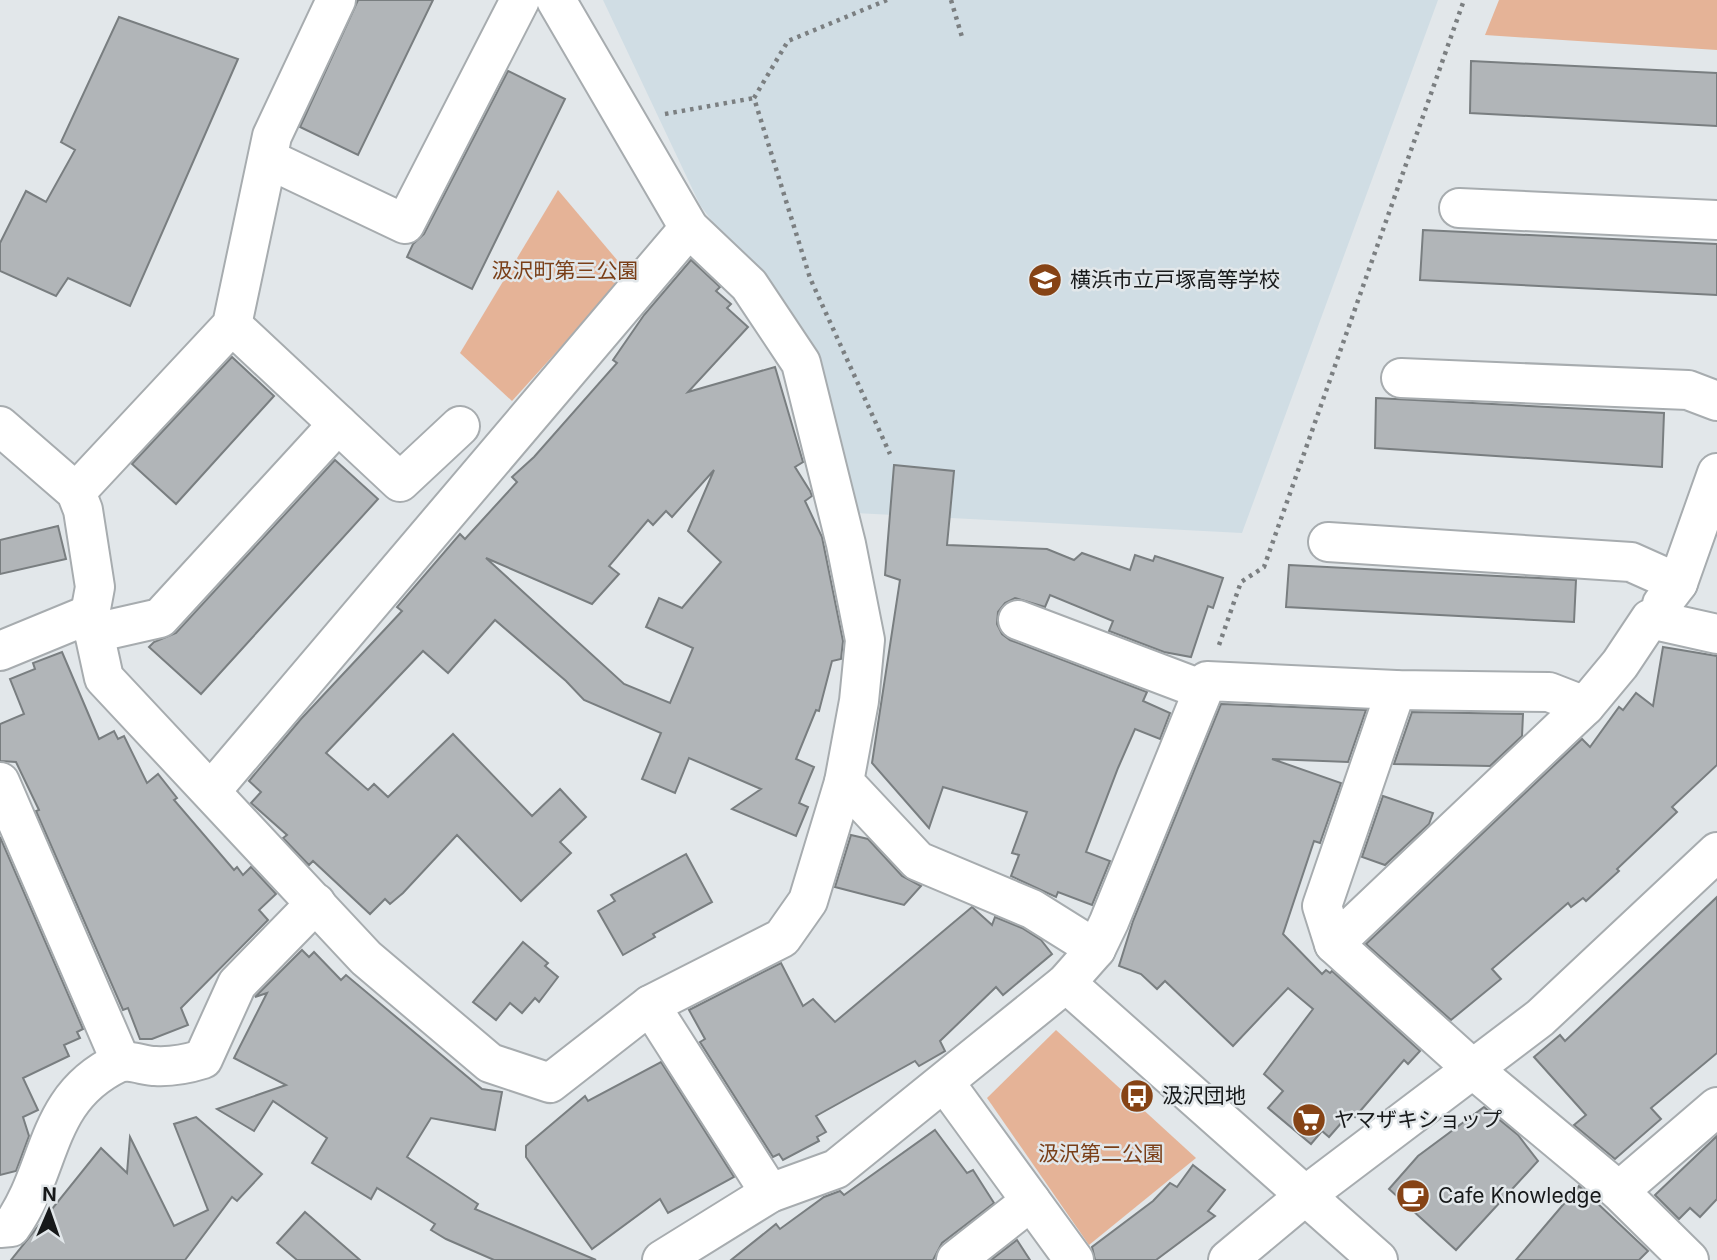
<svg xmlns="http://www.w3.org/2000/svg" width="1717" height="1260" viewBox="0 0 1717 1260" font-family="Inter,'Noto Sans JP',sans-serif">
  <style>
    .built { fill: #d0dde4 }
    .green { fill: #e5b397 }
    .building { fill: #b1b5b8; stroke: #797e80; stroke-width: 2; fill-rule: evenodd }
    .lines { fill: none; stroke-linecap: round; stroke-linejoin: round }
    .minor-casing { stroke: #a7acaf; stroke-width: 42 }
    .path { stroke: #7b7f81; stroke-width: 4.5; stroke-dasharray: 3.5 5; stroke-linecap: butt }
    .minor { stroke: #fff; stroke-width: 38 }
    .labels { text-anchor: middle; stroke-width: 5; stroke-linejoin: round; paint-order: stroke }
    .park-label { font-size: 21px; fill: #7a3f18; stroke: #e2e7ea }
    .poi-label { font-size: 21px; fill: #17191a; stroke: #e2e7ea; text-anchor: start }
  </style>
  <rect width="100%" height="100%" fill="#e2e7ea"/>
  <polygon class="built" points="603,0 1438,0 1242,533 855,513 811,354 700,205"/>
  <g class="green">
    <polygon points="1499,0 1717,0 1717,50 1485,35"/>
    <polygon points="558,190 628,273 512,401 460,353"/>
    <polygon points="1056,1030 1196,1158 1089,1245 987,1098"/>
  </g>
  <g class="building">
    <polygon points="358,0 433,0 358,155 300,127"/>
    <polygon points="119,17 238,59 130,306 68,278 56,296 0,271 0,243 26,191 46,202 75,150 61,142"/>
    <polygon points="1471,61 1717,73 1717,126 1470,113"/>
    <polygon points="508,71 565,99 472,289 407,257 413,244 424,234"/>
    <polygon points="1423,230 1717,244 1717,295 1420,280"/>
    <path d="M 691,260 L 720,287 L 716,291 L 731,304 L 727,308 L 748,327 L 688,392 L 775,367 L 803,462 L 795,467 L 810,491 L 812,496 L 805,501 L 822,537 L 843,641 L 841,659 L 832,661 L 819,711 L 816,710 L 796,759 L 814,767 L 799,803 L 808,807 L 796,836 L 732,809 L 761,789 L 689,758 L 675,793 L 642,779 L 661,733 L 584,700 L 566,681 L 495,620 L 448,673 L 423,651 L 326,753 L 368,790 L 374,784 L 388,797 L 453,734 L 532,816 L 560,789 L 586,817 L 560,842 L 571,853 L 521,901 L 457,835 L 403,893 L 390,904 L 385,899 L 370,914 L 313,861 L 309,865 L 283,838 L 287,835 L 251,803 L 261,792 L 249,781 L 301,719 L 402,611 L 397,607 L 460,534 L 465,539 L 517,482 L 512,477 L 534,457 L 617,363 L 613,360 L 644,315 ZM 714,470 L 688,531 L 721,562 L 682,608 L 659,598 L 646,627 L 693,648 L 670,703 L 624,684 L 486,558 L 592,604 L 619,574 L 609,566 L 648,520 L 653,525 L 666,511 L 672,517 Z"/>
    <polygon points="232,357 274,396 176,504 132,464"/>
    <polygon points="1376,398 1664,413 1662,467 1375,448"/>
    <polygon points="335,460 378,499 201,694 149,647 154,642 176,633"/>
    <polygon points="894,465 954,471 947,545 1047,549 1074,560 1082,553 1130,570 1135,555 1153,561 1155,556 1223,578 1213,608 1208,606 1191,657 1164,652 1109,631 1113,621 1050,595 1045,607 1015,598 1005,603 998,612 997,624 1002,634 1010,640 1147,692 1143,701 1170,713 1160,739 1135,729 1118,768 1086,852 1110,861 1092,905 1058,892 1056,897 1011,876 1019,855 1012,853 1027,812 943,787 929,828 872,763 900,580 885,575"/>
    <polygon points="58,526 66,559 0,574 0,540"/>
    <polygon points="1289,565 1576,580 1574,622 1286,607"/>
    <polygon points="1663,647 1717,656 1717,765 1672,807 1677,812 1617,869 1619,871 1586,901 1583,898 1571,907 1568,903 1492,969 1501,979 1451,1020 1366,944 1582,739 1590,747 1619,707 1623,710 1636,693 1653,706"/>
    <polygon points="62,652 99,739 114,731 118,739 124,736 147,783 158,774 177,798 174,800 234,870 237,867 243,875 251,867 276,894 259,910 268,920 181,1008 188,1025 152,1039 140,1039 128,1008 123,1010 36,811 39,810 16,762 0,761 0,724 24,714 10,679 35,669 33,663"/>
    <polygon points="1221,704 1366,710 1348,762 1272,759 1341,783 1320,843 1314,841 1283,934 1322,974 1326,970 1330,973 1332,971 1420,1051 1408,1064 1404,1060 1355,1117 1350,1113 1329,1137 1322,1131 1311,1144 1268,1108 1283,1091 1264,1074 1313,1009 1288,988 1233,1046 1165,981 1157,989 1141,974 1119,966 1133,921"/>
    <polygon points="1412,712 1523,714 1522,736 1490,766 1394,764"/>
    <polygon points="1383,796 1433,813 1429,824 1385,865 1362,857"/>
    <polygon points="851,835 868,839 902,876 921,886 904,905 835,887"/>
    <polygon points="0,837 83,1029 77,1032 80,1038 64,1045 69,1056 23,1078 38,1110 23,1117 29,1136 16,1171 0,1175"/>
    <polygon points="686,854 712,902 653,934 655,937 623,955 598,911 615,901 611,895"/>
    <polygon points="1717,897 1717,1053 1651,1108 1661,1119 1615,1159 1574,1125 1586,1115 1534,1057 1560,1035 1565,1041"/>
    <polygon points="972,907 992,925 995,917 1022,928 1041,940 1052,954 1003,995 996,987 940,1041 945,1051 919,1066 915,1061 816,1116 826,1132 817,1137 819,1141 783,1160 779,1154 773,1157 700,1042 705,1039 689,1010 781,963 803,1006 813,999 835,1022"/>
    <polygon points="523,942 548,963 545,966 558,977 539,1002 535,998 522,1013 510,1003 496,1020 473,1002"/>
    <polygon points="302,950 309,957 314,952 341,980 346,975 482,1089 502,1092 495,1130 431,1118 407,1157 478,1204 475,1209 596,1260 494,1260 446,1239 431,1230 435,1224 377,1188 371,1199 312,1163 327,1138 273,1101 254,1131 217,1109 286,1085 234,1058 267,993 255,997"/>
    <polygon points="661,1062 734,1177 668,1213 660,1199 592,1249 526,1157 526,1146 585,1096 588,1101"/>
    <polygon points="1484,1107 1518,1135 1538,1161 1456,1250 1389,1189 1418,1156"/>
    <polygon points="196,1117 262,1174 237,1201 232,1197 185,1260 11,1260 101,1148 127,1173 130,1137 174,1226 208,1210 174,1124"/>
    <polygon points="935,1130 967,1173 973,1170 994,1203 942,1243 933,1260 731,1260 776,1224 780,1229 824,1197 840,1191 844,1195"/>
    <polygon points="1717,1136 1717,1199 1700,1217 1690,1208 1679,1219 1655,1195"/>
    <polygon points="1193,1165 1225,1190 1208,1211 1215,1216 1156,1260 1095,1260 1092,1247 1153,1201 1170,1183 1177,1187"/>
    <polygon points="1579,1186 1648,1251 1639,1260 1516,1260"/>
    <polygon points="305,1212 360,1260 297,1260 277,1243"/>
    <polygon points="1017,1240 1030,1260 991,1260"/>
  </g>
  <g class="lines">
    <g class="minor-casing">
      <g id="minor">
        <polyline points="556,0 689,228 749,285 801,363 846,544 865,640 859,701 844,782 918,861 1032,909 1096,949"/>
        <polyline points="268,159 405,224 520,0"/>
        <polyline points="1459,208 1717,220"/>
        <polyline points="232,325 400,482 460,426"/>
        <polyline points="1401,378 1688,390 1717,401"/>
        <polyline points="0,426 76,492 83,510 95,587 90,614"/>
        <polyline points="76,492 232,325 272,136 336,0"/>
        <polyline points="1328,542 1631,562 1678,583"/>
        <polyline points="1662,604 1678,583 1717,473"/>
        <polyline points="1018,620 1203,690"/>
        <polyline points="94,633 160,618 338,424"/>
        <polyline points="0,651 90,614 104,678 366,958 490,1063 550,1083 650,1005 770,1193"/>
        <polyline points="1396,690 1322,906 1334,944 1474,1070 1619,1191"/>
        <polyline points="0,782 121,1062"/>
        <polyline points="211,791 689,228"/>
        <polyline points="1334,944 1585,706"/>
        <polyline points="1066,983 1378,1260"/>
        <polyline points="650,1005 782,938 808,901 844,782"/>
        <polyline points="945,1083 1074,1260"/>
        <path d="M 0,1228 L 11,1227 C 53,1169 43,1099 118,1063 C 128,1059 145,1066 155,1066 C 173,1067 187,1064 203,1059 L 237,984 L 316,903"/>
        <polyline points="662,1260 770,1193 836,1169 1066,983 1096,949 1109,922 1207,681 1396,690 1549,692 1585,706 1620,664 1650,619 1717,634"/>
        <polyline points="956,1260 1031,1201"/>
        <polyline points="1228,1260 1306,1195 1540,1018 1717,852"/>
        <polyline points="1689,1260 1619,1191 1717,1107"/>
      </g>
    </g>
    <g class="path">
      <polyline points="887,0 788,41 754,98 810,278 890,454"/>
      <polyline points="951,0 962,37"/>
      <polyline points="665,114 754,98"/>
      <polyline points="1219,645 1241,582 1264,567 1464,0"/>
    </g>
    <use href="#minor" class="minor"/>
  </g>
  <defs>
    <g id="school-disc" transform="scale(1.75)"><circle r="9.5" fill="#864315" stroke="#e2e7ea"/><path d="M0-5L7-2L0 1L-7-2ZM-4 1L0 2.5L4 1V4Q0 6-4 4Z" fill="#fff"/></g>
    <g id="bus-disc" transform="scale(1.75)"><circle r="9.5" fill="#864315" stroke="#e2e7ea"/><path d="M-5-6H5V4H4V6H2V4H-2V6H-4V4H-5ZM-3.5-4V0h7V-4ZM-3.5 1.2v1.5H-2V1.2ZM2 1.2v1.5H3.5V1.2Z" fill="#fff"/></g>
    <g id="supermarket-disc" transform="scale(1.75)"><circle r="9.5" fill="#864315" stroke="#e2e7ea"/><path d="M-6-5.5h2.5l.6 2H6L4.5 2H-2.5L-4.4-4H-6ZM-1.5 3.2a1.3 1.3 0 1 0 .1 0ZM3 3.2a1.3 1.3 0 1 0 .1 0Z" fill="#fff"/></g>
    <g id="cafe-disc" transform="scale(1.75)"><circle r="9.5" fill="#864315" stroke="#e2e7ea"/><path d="M-5.5-4.5H6V0H3Q3 3.5 0 3.5H-2.5Q-5.5 3.5-5.5 0ZM3-3.2v2h1.7v-2ZM-6 4.5H4V6H-6Z" fill="#fff"/></g>
  </defs>
  <g fill-rule="evenodd">
    <use href="#school-disc" x="1045" y="280"/>
    <use href="#bus-disc" x="1137" y="1096"/>
    <use href="#supermarket-disc" x="1309" y="1120"/>
    <use href="#cafe-disc" x="1413" y="1196"/>
  </g>
  <g class="labels">
    <g class="park-label">
      <text x="565" y="278">汲沢町第三公園</text>
      <text x="1101" y="1161">汲沢第二公園</text>
    </g>
    <g class="poi-label">
      <text x="1070" y="287">横浜市立戸塚高等学校</text>
      <text x="1162" y="1103">汲沢団地</text>
      <text x="1334" y="1127">ヤマザキショップ</text>
      <text x="1438" y="1203">Cafe Knowledge</text>
    </g>
  </g>
  <g transform="translate(49 1211) rotate(2)" stroke="#e2e7ea" stroke-width="5" paint-order="stroke">
  <path d="M0-5L12 26L0 18L-12 26Z" fill="#17191a"/>
  <text y="-10" font-size="19" font-weight="bold" text-anchor="middle" fill="#17191a">N</text>
  </g>
</svg>
